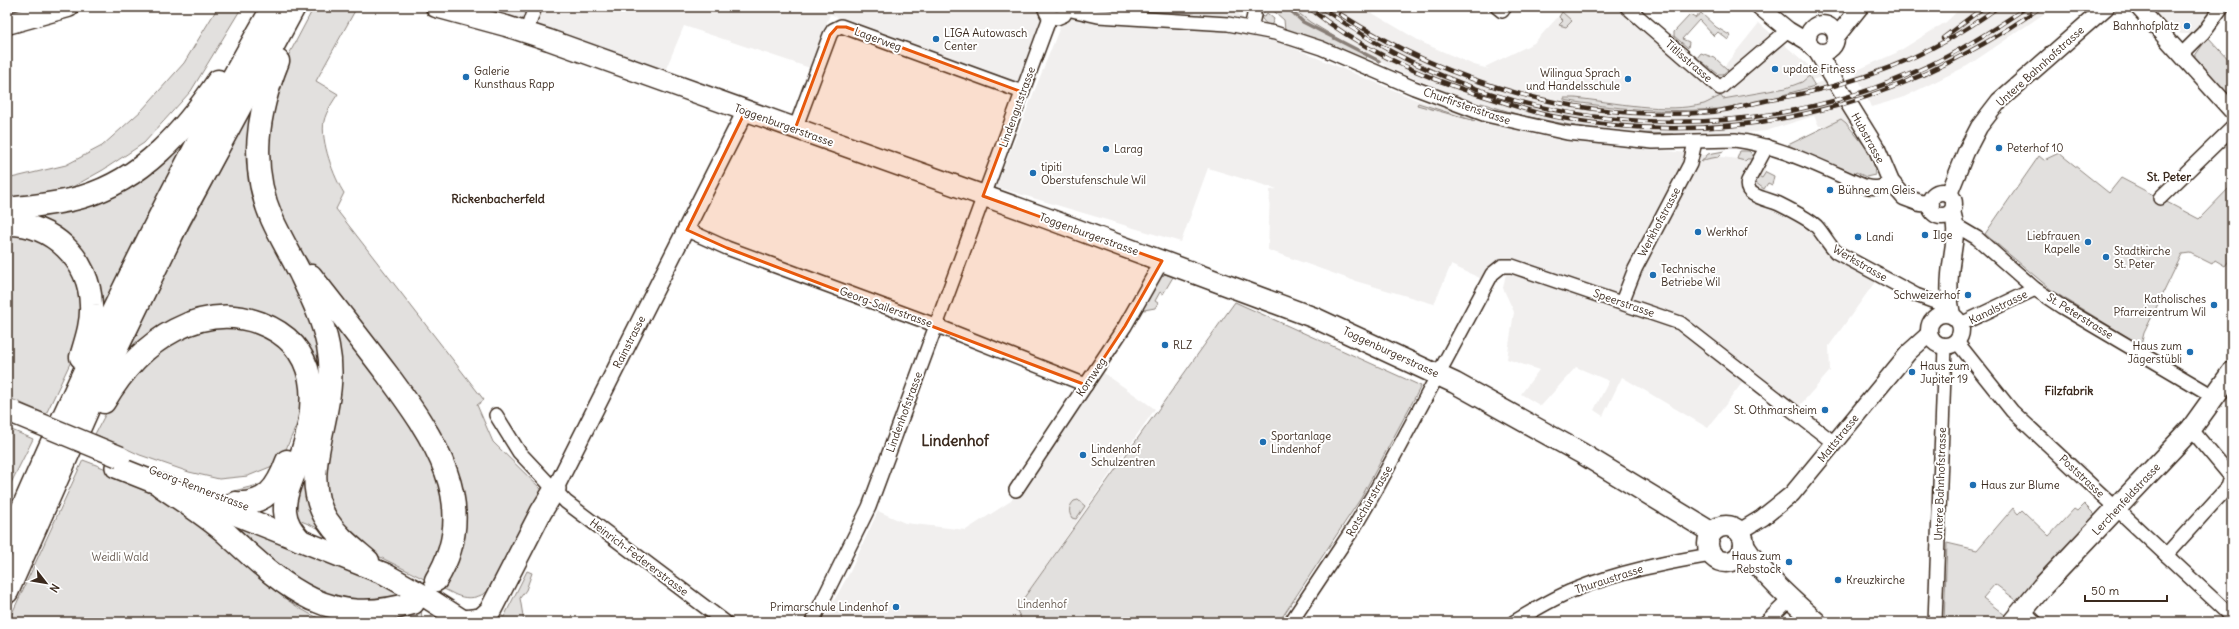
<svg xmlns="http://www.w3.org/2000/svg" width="2239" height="629" viewBox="0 0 2239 629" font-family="Delius,sans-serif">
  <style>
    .built { fill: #f1efee }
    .green { fill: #e2e0de; stroke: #8e857e }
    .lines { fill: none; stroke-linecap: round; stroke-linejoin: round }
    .stream { stroke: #887e77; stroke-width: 3.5 }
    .minor-casing { stroke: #3b2a1e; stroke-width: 16 }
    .tertiary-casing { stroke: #3b2a1e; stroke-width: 19 }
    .primary-casing { stroke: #3b2a1e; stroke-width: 23 }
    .trunk-casing { stroke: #3b2a1e; stroke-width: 24 }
    .motorway-casing { stroke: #3b2a1e; stroke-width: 25 }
    .minor { stroke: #fff; stroke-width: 13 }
    .tertiary { stroke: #fff; stroke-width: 16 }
    .primary { stroke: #fff; stroke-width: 20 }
    .trunk { stroke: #fff; stroke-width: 21 }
    .motorway { stroke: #fff; stroke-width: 22 }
    .rail-casing { stroke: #3b2a1e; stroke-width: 4.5 }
    .rail { stroke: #fff; stroke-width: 3; stroke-dasharray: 9; stroke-linecap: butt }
    .trunk-bridge-casing { stroke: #3b2a1e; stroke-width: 24; stroke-linecap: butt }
    .trunk-bridge { stroke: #fff; stroke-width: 21 }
    .marked { fill: #e8590c; fill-opacity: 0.2; stroke: #e8590c; stroke-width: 3; stroke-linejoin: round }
    .poi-dot { fill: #1f6fb2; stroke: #fff; stroke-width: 1.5 }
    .labels { text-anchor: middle; stroke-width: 4; stroke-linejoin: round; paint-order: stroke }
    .poi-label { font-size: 11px; fill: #3b2a1e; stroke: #fff; text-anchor: start }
    .street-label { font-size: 11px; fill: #3b2a1e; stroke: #fff }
    .park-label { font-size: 11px; fill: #65584e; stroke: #fff }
    .neighbourhood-label { font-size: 12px; font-weight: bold; fill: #3b2a1e; stroke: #fff }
    .district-label { font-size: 15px; font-weight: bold; fill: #3b2a1e; stroke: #fff }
  </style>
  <rect width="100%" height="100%" fill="#fff"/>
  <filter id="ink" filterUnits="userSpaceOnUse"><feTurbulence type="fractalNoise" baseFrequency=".025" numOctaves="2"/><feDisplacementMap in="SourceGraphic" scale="8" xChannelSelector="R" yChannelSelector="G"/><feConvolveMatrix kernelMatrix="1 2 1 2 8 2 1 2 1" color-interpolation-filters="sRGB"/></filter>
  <g filter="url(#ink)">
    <g class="built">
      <polygon points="465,7 1067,7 1022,92 830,14 810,68 684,26 665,71"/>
      <polygon points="1068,7 1232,7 1258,33 1417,100 1539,136 1765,162 1765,188 1880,275 1829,346 1830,371 1794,412 1748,375 1708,428 1622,377 1603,416 1594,410 1609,381 1576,367 1541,406 1521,394 1539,370 1507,359 1514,312 1503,288 1509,258 1496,261 1482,279 1451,265 1434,304 1352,280 1268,250 1270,190 1277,189 1208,168 1181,242 996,187"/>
      <polygon points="1291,7 1362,7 1423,43 1474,65 1489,69 1485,67 1534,43 1567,7 1632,7 1718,74 1759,23 1822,77 1771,91 1810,86 1825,80 1851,122 1846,126 1819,126 1814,116 1766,131 1713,136 1631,135 1549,124 1483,107 1390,68 1310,22"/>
      <polygon points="1962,7 2054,7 1967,66 1902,98 1871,107 1855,71 1896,53 1946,22"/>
      <polygon points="2151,7 2215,7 2201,26 2192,34 2181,34 2171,28"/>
      <polygon points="1101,371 1155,409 1016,609 1023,622 822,622 850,572 878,511 905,523 966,530 1011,501"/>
    </g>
    <g class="green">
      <polygon points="218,7 242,7 191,91 144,143 103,170 60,194 7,200 7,179 66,165 102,146 142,110 184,63"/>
      <path d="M 314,7 L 357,7 L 316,81 L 338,94 C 333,101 326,112 324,121 C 320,140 334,178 344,193 L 336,209 L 484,400 L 477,405 L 493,442 L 544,492 L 498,582 C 486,595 473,602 456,595 L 374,554 L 353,539 L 323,495 L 320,303 L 394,389 L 463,517 L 403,382 L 292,240 L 269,190 L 266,122 L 285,62 Z"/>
      <polygon points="1269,7 1291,7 1310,22 1367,56 1365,61 1329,45 1285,30 1284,20"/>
      <path d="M 1261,8 L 1265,11 L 1261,16 L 1264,17 L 1267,13 L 1274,19 L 1271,26 C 1263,23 1261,18 1259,10 Z"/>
      <polygon points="1562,12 1572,21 1566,27 1559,25 1563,21 1559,17"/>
      <polygon points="1701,13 1716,27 1731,36 1728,40 1718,32 1714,36 1699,20 1682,39 1689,42 1688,48 1674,36 1674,32 1690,15 1695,18"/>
      <polygon points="2208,37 2232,63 2232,104 2192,60"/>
      <polygon points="1701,53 1715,58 1728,70 1723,74 1718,74 1697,58"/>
      <path d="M 1809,76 L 1815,86 C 1783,94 1750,107 1717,109 C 1667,113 1613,109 1564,100 L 1564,98 L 1575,98 C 1613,102 1666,114 1704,104 C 1709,102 1715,98 1721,96 L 1723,99 L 1786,88 L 1802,82 Z"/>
      <polygon points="259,95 252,146 320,333 325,531 294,518 315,368 244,313 127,354 179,247"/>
      <polygon points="1418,103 1475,121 1417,105"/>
      <polygon points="1481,103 1520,115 1575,126 1574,128 1512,116 1512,114 1510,115 1480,107"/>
      <polygon points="1841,119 1846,123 1869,151 1868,152 1874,164 1875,175 1866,177 1856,172 1854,174 1788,145"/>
      <polygon points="1577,126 1613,132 1673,134 1673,137 1667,135 1666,136 1642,136 1642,134 1640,133 1640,136 1577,129"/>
      <polygon points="189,138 98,318 86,265 7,215 57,208 177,141"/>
      <polygon points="1724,151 1718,157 1707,159 1701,162 1708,154"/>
      <polygon points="1740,151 1749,151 1756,159 1747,159 1745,161 1737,159"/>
      <polygon points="2059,153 2109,193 2121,178 2199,219 2232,185 2232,257 2225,266 2215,260 2212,264 2190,253 2182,254 2144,333 2141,345 2054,292 1985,234 2039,156 2044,160"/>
      <polygon points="1766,172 1774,176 1772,185 1768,183 1764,189 1756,183 1758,176 1762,178"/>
      <polygon points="7,230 24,232 66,255 85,300 74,355 46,414 7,397"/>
      <polygon points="1165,274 1173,277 1163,294 1160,292 1155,301 1158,303 1155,308 1144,310 1140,307 1158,276 1162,277"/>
      <polygon points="1235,302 1421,386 1361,498 1279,622 1023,622 1016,609"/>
      <polygon points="206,324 260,328 295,358 304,408 283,456 270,467 248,476 219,479 189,472 140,455 95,434 114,398 152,353"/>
      <polygon points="7,428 33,439 7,491 10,495 7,502"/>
      <path d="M 83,460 C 121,474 162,492 194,516 C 239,551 273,603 329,622 L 8,622 Z"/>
      <path d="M 270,482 C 262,491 242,496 230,492 Z"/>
      <path d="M 1078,500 L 1085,506 L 1076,519 L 1072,518 C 1068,512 1069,506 1074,501 Z"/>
      <polygon points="2084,504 2096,516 2016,600 1995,584 1983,598 2005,615 1999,622 1944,622 1947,543 1977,550 2013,508 2018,514 2022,510 2049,536 2074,509 2077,511"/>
      <polygon points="199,506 350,566 444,618 421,608 422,620 446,622 390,622 401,619 420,608 343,615"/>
      <polygon points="527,571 532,573 526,590 520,598 524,622 489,622 495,612 504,617"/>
    </g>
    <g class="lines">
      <polyline class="stream" points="1287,7 1303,22 1379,61"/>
      <g class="minor-casing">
        <g id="minor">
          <polyline points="1044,7 1047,14 1057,18 1064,15 1068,7"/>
          <polyline points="1497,7 1502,11 1505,7"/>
          <polyline points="1627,7 1720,88 1788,30"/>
          <path d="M 1067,9 L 1098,16 L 1228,24 L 1275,33 L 1321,48 L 1414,88 L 1486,115 L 1567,133 L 1653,142 L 1735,140 C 1781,146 1822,168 1864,186 C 1875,189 1881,188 1891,182"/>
          <polyline points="1251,28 1254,15 1253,7"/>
          <polyline points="526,33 535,7"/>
          <polyline points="2182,54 2203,33 2222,7"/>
          <polyline points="795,129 830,35 833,30 841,26 1022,92"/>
          <path d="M 1767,146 L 1748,181 C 1743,197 1769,199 1779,204 C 1789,209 1811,220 1817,227 C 1824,235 1828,244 1836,252 L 1916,295 L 1940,304"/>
          <polyline points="2160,198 2232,128"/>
          <polyline points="1955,225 1977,238 2035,289 2062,307 2213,396"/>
          <polyline points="687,230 727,248 935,325 1086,385"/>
          <polyline points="1622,302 1635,269 1690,164 1695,142"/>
          <polyline points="1961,324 2035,289"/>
          <polyline points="1957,342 2012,411 2227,612 2232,619"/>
          <polyline points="496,415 519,452 566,502 725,622"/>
          <polyline points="2191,429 2232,478"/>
          <polyline points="1016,490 1125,326 1162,261"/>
          <polyline points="2166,555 2228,487 2231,477"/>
          <polyline points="2023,610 2035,622"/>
          <polyline points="812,622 869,507 1050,17"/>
          <polyline points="1291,622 1355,526 1377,488 1492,274 1502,266 1512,266 1680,323 1834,443"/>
          <path d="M 1514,622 C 1533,611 1553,598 1574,590 C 1618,572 1664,563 1711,555"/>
          <polyline points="1766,622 1790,599"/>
          <polyline points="1935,622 1945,347"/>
        </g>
      </g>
      <g class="tertiary-casing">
        <g id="tertiary">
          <polyline points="1760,7 1788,30 1808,42"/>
          <polyline points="2138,7 2232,111"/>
          <circle cx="1822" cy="38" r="14"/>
          <polyline points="1836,37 1860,7"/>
          <polyline points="1817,52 1877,149 1891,182 1904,197 1920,203 1931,204"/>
          <circle cx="1942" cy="204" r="12"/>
          <polyline points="1949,194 1966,152 1979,127 1999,101 2106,7"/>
          <path d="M 1952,212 C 1958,229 1954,241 1952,258 C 1949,277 1948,297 1952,315"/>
          <circle cx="1945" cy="330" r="16"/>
          <polyline points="555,489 746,110"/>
          <polyline points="1739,532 1762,518 1792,494 1909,352 1929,334"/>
        </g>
      </g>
      <g class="primary-casing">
        <g id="primary">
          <polyline points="436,7 506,26 549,40 1046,218 1315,318 1455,383 1581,453 1711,532"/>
          <polyline points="7,24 68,7"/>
          <circle cx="1726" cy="544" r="18"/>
          <path d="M 1744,546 C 1763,575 1789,598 1816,622"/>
          <polyline points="2013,622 2042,587 2191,429 2232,372"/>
        </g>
      </g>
      <g class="trunk-casing">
        <g id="trunk">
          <polyline points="116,467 385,574 426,597 465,622"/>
          <polyline points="464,621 481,619 490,611 541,512 555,489"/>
        </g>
      </g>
      <g class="motorway-casing">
        <g id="motorway">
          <path d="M 278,61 C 257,113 249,166 272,219 C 280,237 291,255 300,273 C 311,296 323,320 328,346 C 332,366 331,386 327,406 C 321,444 304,485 327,520 C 338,537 353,548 368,561"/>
          <path d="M 7,209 C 32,206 58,204 82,197 C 143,179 184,131 218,81"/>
          <path d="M 7,224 C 52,223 90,260 91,305 C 92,323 86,340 81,357"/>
          <path d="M 311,276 C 336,308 362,341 387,374 C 432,435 483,505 436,580"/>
          <path d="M 104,402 C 121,373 144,346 175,330 C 202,316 231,312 260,323 C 321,346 318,404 301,456 C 295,473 284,493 285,511 C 286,523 292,531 300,540"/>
          <path d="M 161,486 C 184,502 207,516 227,534 C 284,586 327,629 413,603"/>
          <path d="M 235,503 C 266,505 277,488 287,461"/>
          <path d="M 7,544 C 86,361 173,179 273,7"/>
          <polyline points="7,592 95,393 179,220 294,7"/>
        </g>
      </g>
      <use href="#minor" class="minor"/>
      <use href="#tertiary" class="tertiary"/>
      <use href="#primary" class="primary"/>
      <use href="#trunk" class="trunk"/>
      <use href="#motorway" class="motorway"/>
      <g class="rail-casing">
        <g id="rail">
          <path d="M 1308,7 C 1360,49 1426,79 1490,98 C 1510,104 1531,112 1551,116 C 1727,151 1895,110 2041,7"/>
          <path d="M 1320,7 C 1344,23 1368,39 1394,53 C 1560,140 1761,145 1930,65 C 1964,49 1996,28 2027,7"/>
          <path d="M 1340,14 C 1450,84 1581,123 1711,112 C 1730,110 1750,104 1769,100 C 1854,86 1929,58 1998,7"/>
          <polyline points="1943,38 1984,7"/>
        </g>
      </g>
      <use href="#rail" class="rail"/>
      <g class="trunk-bridge-casing">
        <polyline id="trunk-bridge" points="16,414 120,457"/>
      </g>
      <use href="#trunk-bridge" class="trunk-bridge"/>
    </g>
  </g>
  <path class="marked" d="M 837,27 L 846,27 L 1022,92 L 983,196 L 1162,261 L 1125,326 L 1086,385 L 727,248 L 687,230 L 746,110 L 795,129 L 830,35 Z"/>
  <g class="poi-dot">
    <circle cx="2187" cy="26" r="4"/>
    <circle cx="936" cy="39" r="4"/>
    <circle cx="1775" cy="69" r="4"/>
    <circle cx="466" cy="77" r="4"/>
    <circle cx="1628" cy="79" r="4"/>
    <circle cx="1999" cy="148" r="4"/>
    <circle cx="1106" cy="149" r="4"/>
    <circle cx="1033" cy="173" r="4"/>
    <circle cx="1830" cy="190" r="4"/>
    <circle cx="1698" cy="232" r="4"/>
    <circle cx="1925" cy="235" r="4"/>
    <circle cx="1858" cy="237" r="4"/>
    <circle cx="2088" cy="242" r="4"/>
    <circle cx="2106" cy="257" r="4"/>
    <circle cx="1653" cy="275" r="4"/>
    <circle cx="1968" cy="295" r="4"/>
    <circle cx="2214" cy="305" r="4"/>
    <circle cx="1165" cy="345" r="4"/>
    <circle cx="2190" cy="352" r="4"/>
    <circle cx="1912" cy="372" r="4"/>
    <circle cx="1825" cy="410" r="4"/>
    <circle cx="1263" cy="442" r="4"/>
    <circle cx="1083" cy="455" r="4"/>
    <circle cx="1973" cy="485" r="4"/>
    <circle cx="1789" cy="562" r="4"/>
    <circle cx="1838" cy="580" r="4"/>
    <circle cx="896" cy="607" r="4"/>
  </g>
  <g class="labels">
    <g class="poi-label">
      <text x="2179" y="30" text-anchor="end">Bahnhofplatz</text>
      <text x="944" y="37">LIGA Autowasch<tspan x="944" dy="13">Center</tspan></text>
      <text x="1783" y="73">update Fitness</text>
      <text x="474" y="75">Galerie<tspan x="474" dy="13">Kunsthaus Rapp</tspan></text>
      <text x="1620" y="77" text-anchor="end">Wilingua Sprach<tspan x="1620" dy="13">und Handelsschule</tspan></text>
      <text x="2007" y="152">Peterhof 10</text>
      <text x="1114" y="153">Larag</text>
      <text x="1041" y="171">tipiti<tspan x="1041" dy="13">Oberstufenschule Wil</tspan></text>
      <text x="1838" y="194">Bühne am Gleis</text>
      <text x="1706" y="236">Werkhof</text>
      <text x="1933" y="239">Ilge</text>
      <text x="2080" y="240" text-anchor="end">Liebfrauen<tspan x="2080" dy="13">Kapelle</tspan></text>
      <text x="1866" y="241">Landi</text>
      <text x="2114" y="255">Stadtkirche<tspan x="2114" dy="13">St. Peter</tspan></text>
      <text x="1661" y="273">Technische<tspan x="1661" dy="13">Betriebe Wil</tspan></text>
      <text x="1960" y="299" text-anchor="end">Schweizerhof</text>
      <text x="2206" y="303" text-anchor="end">Katholisches<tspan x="2206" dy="13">Pfarreizentrum Wil</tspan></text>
      <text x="1173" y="349">RLZ</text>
      <text x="2182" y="350" text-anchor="end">Haus zum<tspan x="2182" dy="13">Jägerstübli</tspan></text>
      <text x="1920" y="370">Haus zum<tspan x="1920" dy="13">Jupiter 19</tspan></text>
      <text x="1817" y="414" text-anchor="end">St. Othmarsheim</text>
      <text x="1271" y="440">Sportanlage<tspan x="1271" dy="13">Lindenhof</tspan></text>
      <text x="1091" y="453">Lindenhof<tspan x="1091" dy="13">Schulzentren</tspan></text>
      <text x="1981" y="489">Haus zur Blume</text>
      <text x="1781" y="560" text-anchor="end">Haus zum<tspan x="1781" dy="13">Rebstock</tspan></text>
      <text x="1846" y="584">Kreuzkirche</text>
      <text x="888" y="611" text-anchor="end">Primarschule Lindenhof</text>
    </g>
    <g class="street-label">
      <text transform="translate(878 39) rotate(20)" y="4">Lagerweg</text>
      <text transform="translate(1689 61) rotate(41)" y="4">Titlisstrasse</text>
      <text transform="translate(2040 66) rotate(-42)" y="4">Untere Bahnhofstrasse</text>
      <text transform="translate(1467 106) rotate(19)" y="4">Churfirstenstrasse</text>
      <text transform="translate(1017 107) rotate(-70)" y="4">Lindengutstrasse</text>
      <text transform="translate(784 125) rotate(20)" y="4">Toggenburgerstrasse</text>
      <text transform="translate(1868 138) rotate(61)" y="4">Hubstrasse</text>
      <text transform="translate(1659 222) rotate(-62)" y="4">Werkhofstrasse</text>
      <text transform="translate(1089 234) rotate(20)" y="4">Toggenburgerstrasse</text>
      <text transform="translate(1860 263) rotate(30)" y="4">Werkstrasse</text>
      <text transform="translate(1624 303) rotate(19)" y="4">Speerstrasse</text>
      <text transform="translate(886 307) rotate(20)" y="4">Georg-Sailerstrasse</text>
      <text transform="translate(1998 307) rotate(-26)" y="4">Kanalstrasse</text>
      <text transform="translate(2080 316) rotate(32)" y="4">St. Peterstrasse</text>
      <text transform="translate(629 342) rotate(-63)" y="4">Rainstrasse</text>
      <text transform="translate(1391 352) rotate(25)" y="4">Toggenburgerstrasse</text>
      <text transform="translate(1091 377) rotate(-56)" y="4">Kornweg</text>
      <text transform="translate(904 412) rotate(-70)" y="4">Lindenhofstrasse</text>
      <text transform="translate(1838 438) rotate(-51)" y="4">Mattstrasse</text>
      <text transform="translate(2082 476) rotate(43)" y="4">Poststrasse</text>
      <text transform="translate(1940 484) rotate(-88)" y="4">Untere Bahnhofstrasse</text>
      <text transform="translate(199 488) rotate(21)" y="4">Georg-Rennerstrasse</text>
      <text transform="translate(2126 499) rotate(-47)" y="4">Lerchenfeldstrasse</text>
      <text transform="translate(1369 501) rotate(-60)" y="4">Rotschürstrasse</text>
      <text transform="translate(639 557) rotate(37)" y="4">Heinrich-Federerstrasse</text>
      <text transform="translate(1609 579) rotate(-18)" y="4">Thuraustrasse</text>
    </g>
    <g class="park-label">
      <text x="120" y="561">Weidli Wald</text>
      <text x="1042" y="608">Lindenhof</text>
    </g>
    <g class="neighbourhood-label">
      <text x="2169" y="181">St. Peter</text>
      <text x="498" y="203">Rickenbacherfeld</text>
      <text x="2069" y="395">Filzfabrik</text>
    </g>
    <g class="district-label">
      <text x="955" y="446">Lindenhof</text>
    </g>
  </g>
  <rect width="2239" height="629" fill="none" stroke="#fff" stroke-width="24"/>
  <rect x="12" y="12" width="2215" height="605" fill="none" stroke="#3b2a1e" stroke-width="1.5" filter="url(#ink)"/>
  <g transform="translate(46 583) rotate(121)" stroke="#ffffff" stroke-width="3" paint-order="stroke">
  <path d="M0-3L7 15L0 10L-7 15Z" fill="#3b2a1e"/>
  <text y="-6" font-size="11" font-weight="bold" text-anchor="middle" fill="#3b2a1e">N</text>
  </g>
  <path d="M2085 595v6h82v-6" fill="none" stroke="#3b2a1e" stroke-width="2"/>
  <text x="2091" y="595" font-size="12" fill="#3b2a1e" stroke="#ffffff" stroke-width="3" paint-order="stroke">50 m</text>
</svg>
